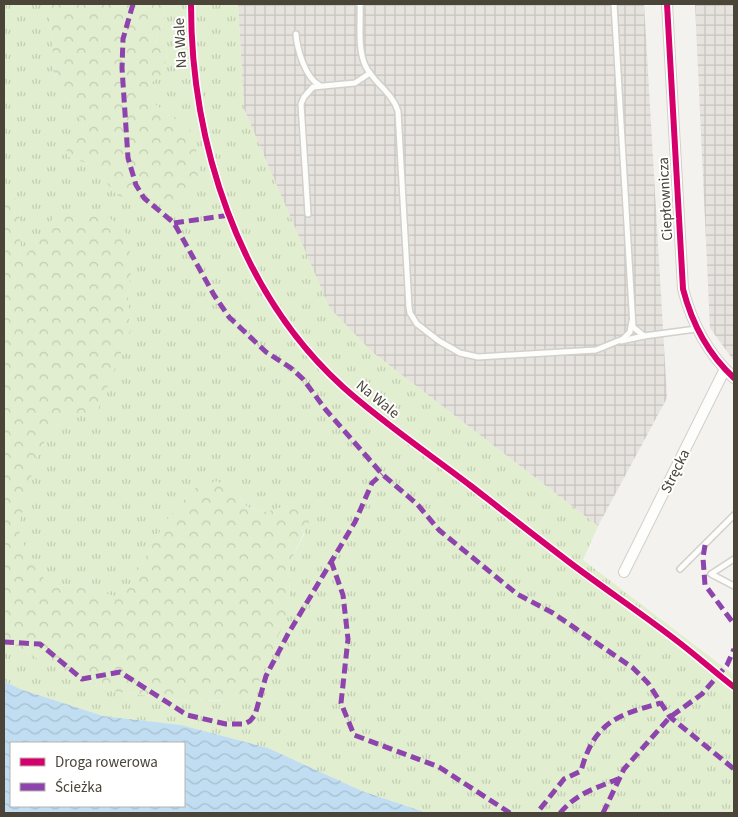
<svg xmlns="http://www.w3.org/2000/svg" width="738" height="817" viewBox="0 0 738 817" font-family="'Source Sans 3',sans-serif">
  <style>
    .industrial { fill: url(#industrial-grid) }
    .grass { fill: url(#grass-tufts) }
    .forest { fill: url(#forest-crowns) }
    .water { fill: url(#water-waves); fill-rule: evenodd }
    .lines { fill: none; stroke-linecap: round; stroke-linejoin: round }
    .service-casing { stroke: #d2d0cb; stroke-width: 8 }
    .minor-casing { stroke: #d2d0cb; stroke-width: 12 }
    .service { stroke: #fdfdfc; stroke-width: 5 }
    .minor { stroke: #fdfdfc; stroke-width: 10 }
    .quiet { stroke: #8e44ad; stroke-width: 5; stroke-dasharray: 10 5; stroke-linecap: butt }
    .cycleway-casing { stroke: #fff; stroke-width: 9 }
    .cycleway { stroke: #d6006c; stroke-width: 6 }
    .labels { text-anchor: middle; stroke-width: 4; stroke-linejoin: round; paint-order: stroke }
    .street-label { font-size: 15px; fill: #4b4439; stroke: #fff }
  </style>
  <defs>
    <pattern id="industrial-grid" width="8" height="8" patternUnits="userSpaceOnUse" patternTransform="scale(1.25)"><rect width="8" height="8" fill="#e6e2de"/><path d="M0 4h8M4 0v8" fill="none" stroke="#c7c3bf"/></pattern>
    <pattern id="grass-tufts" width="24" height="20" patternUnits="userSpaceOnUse" patternTransform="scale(1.25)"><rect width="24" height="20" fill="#e1eecf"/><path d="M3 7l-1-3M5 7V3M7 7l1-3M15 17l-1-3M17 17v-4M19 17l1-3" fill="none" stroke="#c3cdb2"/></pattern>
    <pattern id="forest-crowns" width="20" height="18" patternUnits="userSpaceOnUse" patternTransform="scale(1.25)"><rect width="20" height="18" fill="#e1eecf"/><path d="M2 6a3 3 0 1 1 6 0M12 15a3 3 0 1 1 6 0" fill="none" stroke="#c3cdb2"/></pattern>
    <pattern id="water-waves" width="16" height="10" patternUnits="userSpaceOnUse" patternTransform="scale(1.25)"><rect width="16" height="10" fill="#c0ddf1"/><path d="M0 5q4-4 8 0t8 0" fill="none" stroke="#a6bfcf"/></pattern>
  </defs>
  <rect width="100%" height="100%" fill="#f4f2ee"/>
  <g class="industrial">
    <polygon points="238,4 644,4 667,398 598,526 372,352 329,308 244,109"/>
    <polygon points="695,4 734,4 734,361 710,328"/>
  </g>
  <polygon class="grass" points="4,4 43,4 50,19 55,84 76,108 84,130 67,156 91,165 118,196 193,133 148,99 148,84 163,75 167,53 155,45 165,19 164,4 238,4 244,109 330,308 372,352 598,526 583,560 734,675 734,813 427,813 362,791 268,748 181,725 103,716 20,689 4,681 4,639 32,656 111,691 190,701 221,701 289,609 290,562 305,533 287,506 265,512 247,507 234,489 216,482 193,489 166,521 129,586 114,596 75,585 53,586 38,574 27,553 18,530 25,496 36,458 48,435 72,415 130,331 128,296 132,261 21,263 19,201 4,191"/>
  <g class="forest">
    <polygon points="43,4 164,4 165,19 155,44 167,52 163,75 149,84 148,99 193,133 200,172 177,205 118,196 91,165 67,156 66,139 84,130 76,108 55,84 50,19"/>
    <polygon points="4,191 19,201 21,262 59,210 110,218 126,233 132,261 128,296 130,331 96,415 72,415 48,435 36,458 18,529 27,553 38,573 53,586 75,585 114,596 129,586 166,521 193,489 216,481 234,489 247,507 265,512 286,506 312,516 290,562 289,609 260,680 241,700 190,701 111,691 32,656 4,639"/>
  </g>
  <path class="water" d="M 4,681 L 20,689 L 103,716 L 181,725 L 268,748 L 362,791 L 427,813 L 4,813 ZM 11,743 L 184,743 L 184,806 L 11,806 Z"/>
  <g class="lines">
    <g class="service-casing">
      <g id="service">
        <path d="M 360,4 C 361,22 357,50 366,67 C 374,83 392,92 398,111 L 409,307 L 410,313 L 417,324 L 439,341 L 460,353 L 478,357 L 596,350 L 623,339 L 630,332 L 632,321"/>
        <polyline points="614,4 633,327 644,336 696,329"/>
        <path d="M 296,34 C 297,49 305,77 319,85"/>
        <polyline points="308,214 301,104 304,97 313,87 355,83 370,73"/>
        <polyline points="621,341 644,336"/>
        <polyline points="734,559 711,574 734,586"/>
        <polyline points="680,569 734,515"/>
      </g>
    </g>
    <g class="minor-casing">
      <g id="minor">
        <path d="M 667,4 L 683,289 C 692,324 707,353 734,378"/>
        <polyline points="624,572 725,369"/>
      </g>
    </g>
    <use href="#service" class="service"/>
    <use href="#minor" class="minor"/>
    <g class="quiet">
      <polyline points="133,4 123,39 122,68 128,158 136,185 144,198 174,223 214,295 229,317 266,352 291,368 303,379 326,410 382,474 417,504 439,530 517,594 553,613 633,668 648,683 670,717 734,769"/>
      <polyline points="174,223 230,215"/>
      <polyline points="705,545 703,558 705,585 734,624"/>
      <polyline points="331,561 343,595 348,639 341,703 354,735 439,767 510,813"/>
      <polyline points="4,642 40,644 82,679 120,672 187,715 226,724 244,724 250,721 255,715 266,676 288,634 355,522 372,483 382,474"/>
      <path d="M 540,809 L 564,779 L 581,771 C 594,723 616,715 661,703"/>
      <path d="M 560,813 C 577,793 594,789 618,779"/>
      <polyline points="603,813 624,769 670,717 702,694 727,665 734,649"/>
    </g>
    <g class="cycleway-casing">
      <g id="cycleway">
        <path d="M 191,4 C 191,142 238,292 343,387 C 383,423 428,453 471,486 C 503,511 536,537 569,562 C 606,590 644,615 681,644 C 699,658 716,673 734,687"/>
        <path d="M 667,4 L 683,289 C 692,324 707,353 734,378"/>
      </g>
    </g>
    <use href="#cycleway" class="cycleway"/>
  </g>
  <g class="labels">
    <g class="street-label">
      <text transform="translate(180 43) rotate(-93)" y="5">Na Wale</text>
      <text transform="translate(665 199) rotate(-93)" y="5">Ciepłownicza</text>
      <text transform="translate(378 399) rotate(39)" y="5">Na Wale</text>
      <text transform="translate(675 471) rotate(-64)" y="5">Stręcka</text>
    </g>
  </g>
  <rect width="738" height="817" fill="none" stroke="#4b4439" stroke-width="10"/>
  <rect x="10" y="742" width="175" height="65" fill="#ffffff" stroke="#b7b4b0"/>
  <rect x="20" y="758" width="25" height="8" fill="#d6006c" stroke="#b7b4b0"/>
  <text x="55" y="767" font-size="15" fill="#4b4439">Droga rowerowa</text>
  <rect x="20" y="783" width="25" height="8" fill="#8e44ad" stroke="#b7b4b0"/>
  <text x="55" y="792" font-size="15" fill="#4b4439">Ścieżka</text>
</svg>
